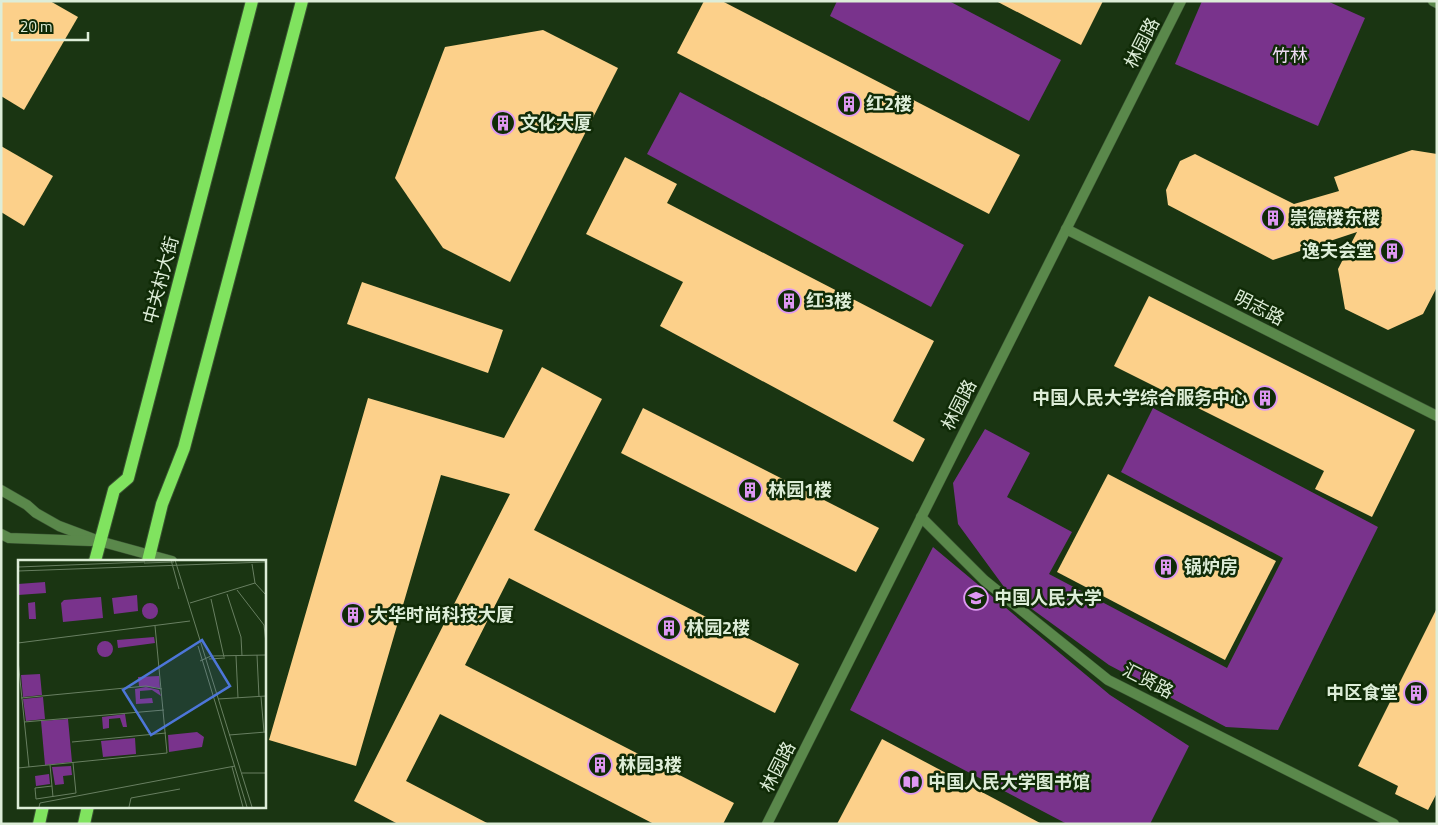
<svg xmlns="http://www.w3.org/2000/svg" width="1438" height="825" viewBox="0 0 1438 825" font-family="'Titillium Web','Noto Sans SC',sans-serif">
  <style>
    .green { fill: #79338c }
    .building { fill: #fcd08a }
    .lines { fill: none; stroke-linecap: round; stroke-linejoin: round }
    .minor-casing { stroke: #395232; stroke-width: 11 }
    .tertiary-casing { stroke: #395232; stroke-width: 11 }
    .primary-casing { stroke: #395232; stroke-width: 14 }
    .minor { stroke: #5a884b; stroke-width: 10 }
    .tertiary { stroke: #5a884b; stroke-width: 10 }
    .primary { stroke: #80e35f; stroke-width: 12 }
    .labels { text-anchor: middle; stroke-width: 5; stroke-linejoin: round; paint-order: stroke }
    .street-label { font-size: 18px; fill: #ddedd8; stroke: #102b07 }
    .park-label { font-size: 18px; fill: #efdbf4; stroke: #102b07 }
    .poi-label { font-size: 18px; font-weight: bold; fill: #ddedd8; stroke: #102b07; text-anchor: start }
    .inset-road { fill: none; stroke: #687f61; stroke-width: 1 }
    .view { fill: #4d76d8; fill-opacity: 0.15; stroke: #4d76d8; stroke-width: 2.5 }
    .inset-edge { fill: none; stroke: #ddedd8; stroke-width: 2.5 }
  </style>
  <rect width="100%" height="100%" fill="#1a3512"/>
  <g class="green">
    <polygon points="837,1 949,1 1061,60 1029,121 830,16"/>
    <polygon points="1202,1 1327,1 1365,18 1318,126 1175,64"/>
    <polygon points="680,92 964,245 931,307 647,154"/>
    <polygon points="1153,408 1378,527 1278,730 1226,727 1109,665 1007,591 958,524 953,483 985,429 1030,453 1007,497 1072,532 1049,574 1227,668 1283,558 1121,472"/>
    <polygon points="933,547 1110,695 1189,746 1150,824 1067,824 850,710"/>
  </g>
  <g class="building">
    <polygon points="1,1 50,1 78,17 24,110 1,96"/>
    <polygon points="704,1 722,1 1020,155 989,214 677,53"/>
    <polygon points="996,1 1103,1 1081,45"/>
    <polygon points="543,30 618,68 510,282 443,248 395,178 445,47"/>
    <polygon points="1,146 53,176 24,226 1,212"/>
    <polygon points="1412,150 1437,154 1437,287 1423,314 1388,330 1345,309 1338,269 1357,232 1273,260 1168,205 1166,190 1180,161 1195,154 1294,204 1339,191 1334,177"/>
    <polygon points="625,157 677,184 667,203 934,341 893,421 925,439 913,462 660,326 683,282 586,234"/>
    <polygon points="362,282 503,330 488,373 347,324"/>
    <polygon points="1149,296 1415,430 1372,517 1315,489 1324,471 1114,366"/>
    <polygon points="542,367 602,399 534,530 799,664 775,713 509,578 465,665 734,803 723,824 654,824 440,714 406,781 489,824 398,824 354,801 510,494 441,475 356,766 269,740 368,398 504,438"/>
    <polygon points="643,408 879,528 856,572 621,453"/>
    <polygon points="1108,474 1276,561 1225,660 1057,572"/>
    <polygon points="1437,608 1437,793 1428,810 1395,794 1398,786 1358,766"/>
    <polygon points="882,739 1042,824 837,824"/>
  </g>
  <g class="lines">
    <g class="minor-casing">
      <g id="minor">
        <polyline points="1433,1 1437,3"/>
        <polyline points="1066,229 1437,416"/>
        <polyline points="921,517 984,580 1108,680 1394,824"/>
        <polyline points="767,824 1181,1"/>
      </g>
    </g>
    <g class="tertiary-casing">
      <g id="tertiary">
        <polyline points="1,490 27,505 36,513 59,526 99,541 172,561"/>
        <polyline points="1,534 9,538 91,541"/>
      </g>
    </g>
    <g class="primary-casing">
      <g id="primary">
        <polyline points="95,561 114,490 128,478 252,1"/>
        <polyline points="148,561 162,504 184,448 302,1"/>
        <polyline points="39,824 43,806"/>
        <polyline points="84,824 88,806"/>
      </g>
    </g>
    <use href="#minor" class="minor"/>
    <use href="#tertiary" class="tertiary"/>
    <use href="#primary" class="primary"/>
  </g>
  <defs>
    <g id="building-ring" transform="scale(1.25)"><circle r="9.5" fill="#102b07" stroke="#de98f2" stroke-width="1.5"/><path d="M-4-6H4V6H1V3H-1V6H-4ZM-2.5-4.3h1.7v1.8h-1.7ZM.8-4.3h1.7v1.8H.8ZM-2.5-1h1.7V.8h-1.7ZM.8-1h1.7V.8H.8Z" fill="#de98f2"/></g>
    <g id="university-ring" transform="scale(1.25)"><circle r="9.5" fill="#102b07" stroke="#de98f2" stroke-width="1.5"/><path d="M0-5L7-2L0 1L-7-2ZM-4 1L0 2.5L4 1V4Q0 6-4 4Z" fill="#de98f2"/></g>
    <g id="library-ring" transform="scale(1.25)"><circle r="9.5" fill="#102b07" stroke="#de98f2" stroke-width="1.5"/><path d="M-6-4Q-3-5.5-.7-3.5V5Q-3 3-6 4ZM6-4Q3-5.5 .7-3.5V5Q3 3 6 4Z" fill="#de98f2"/></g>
  </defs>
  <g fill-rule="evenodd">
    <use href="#building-ring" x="849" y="104"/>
    <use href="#building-ring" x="503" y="123"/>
    <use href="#building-ring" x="1273" y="218"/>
    <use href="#building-ring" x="1392" y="251"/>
    <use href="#building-ring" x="789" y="301"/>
    <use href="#building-ring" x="1265" y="398"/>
    <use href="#building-ring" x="750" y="490"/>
    <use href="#building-ring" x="1166" y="567"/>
    <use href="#university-ring" x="976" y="598"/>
    <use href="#building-ring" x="353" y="615"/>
    <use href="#building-ring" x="669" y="628"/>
    <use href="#building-ring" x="1416" y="693"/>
    <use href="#building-ring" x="600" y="765"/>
    <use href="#library-ring" x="911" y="782"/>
  </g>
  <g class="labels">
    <g class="street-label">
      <text transform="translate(1142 43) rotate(-63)" y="6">林园路</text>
      <text transform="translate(161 280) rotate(-75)" y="6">中关村大街</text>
      <text transform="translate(1259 308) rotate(27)" y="6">明志路</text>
      <text transform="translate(959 405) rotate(-63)" y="6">林园路</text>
      <text transform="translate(1148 681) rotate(27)" y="6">汇贤路</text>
      <text transform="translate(778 767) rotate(-63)" y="6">林园路</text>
    </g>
    <g class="park-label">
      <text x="1290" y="62">竹林</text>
    </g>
    <g class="poi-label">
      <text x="866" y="110">红2楼</text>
      <text x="520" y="129">文化大厦</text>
      <text x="1290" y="224">崇德楼东楼</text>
      <text x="1374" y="257" text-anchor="end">逸夫会堂</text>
      <text x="806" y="307">红3楼</text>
      <text x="1248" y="404" text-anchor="end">中国人民大学综合服务中心</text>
      <text x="768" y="496">林园1楼</text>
      <text x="1184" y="573">锅炉房</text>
      <text x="994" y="604">中国人民大学</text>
      <text x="370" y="621">大华时尚科技大厦</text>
      <text x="686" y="634">林园2楼</text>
      <text x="1398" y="699" text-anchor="end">中区食堂</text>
      <text x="618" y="771">林园3楼</text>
      <text x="928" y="788">中国人民大学图书馆</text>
    </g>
  </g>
  <g transform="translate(18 560)">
    <rect width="248" height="248" fill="#1a3512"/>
    <path d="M 27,22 L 28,33 L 0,35 L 0,24 ZM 119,35 L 120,51 L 96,54 L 94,38 ZM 83,37 L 85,58 L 45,62 L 43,43 L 46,40 ZM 17,42 L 18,59 L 11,59 L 10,43 ZM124 51a8 8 0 1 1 16 0a8 8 0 1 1-16 0ZM 136,77 L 137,83 L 100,88 L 99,80 ZM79 89a8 8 0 1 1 16 0a8 8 0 1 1-16 0ZM 22,114 L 24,135 L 5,137 L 3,115 ZM 141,116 L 142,128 L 121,126 L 120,117 ZM 128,127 L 141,130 L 143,136 L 134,130 L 122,131 L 122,139 L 134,138 L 135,143 L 118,144 L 117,129 ZM 25,137 L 27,159 L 8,161 L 5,139 ZM 107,154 L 109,167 L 105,167 L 102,158 L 91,159 L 91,168 L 85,169 L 84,157 ZM 50,159 L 54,202 L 27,205 L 23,161 ZM 179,172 L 186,177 L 184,187 L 151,192 L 150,175 ZM 117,178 L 118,194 L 85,197 L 83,181 ZM 53,206 L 54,215 L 45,216 L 46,224 L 37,225 L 34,207 ZM 31,214 L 32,224 L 18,226 L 17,216 Z" fill="#79338c"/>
    <path class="inset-road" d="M 153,0 L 161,29M 157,0 L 234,247M 126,3 L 156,2M 234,4 L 237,23 L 248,35M 0,7 L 127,2M 0,11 L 248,2M 219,30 L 246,65 L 248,83M 209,34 L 223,77 L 224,96M 193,39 L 206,97M 172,43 L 237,23M 0,83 L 172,61M 180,86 L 229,247M 239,95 L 241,137M 218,96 L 220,138M 191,99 L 207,98M 0,100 L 11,207M 182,101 L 193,96 L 248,95M 243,137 L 246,172M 3,138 L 128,126 L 144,129M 200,139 L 248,136M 6,162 L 146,150M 211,175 L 248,172M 54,182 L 148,173M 32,205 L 35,237M 214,207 L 225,247M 0,208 L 149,193 L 137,66M 224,213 L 248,213M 34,226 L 17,228 L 18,239 L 58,233 L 55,203M 21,247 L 22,243 L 217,206M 111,247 L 113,238 L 162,229"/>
    <path class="view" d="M 184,80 L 212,126 L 133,175 L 105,130 Z"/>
    <rect width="248" height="248" class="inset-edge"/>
  </g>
  <rect width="1438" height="825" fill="none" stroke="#ddedd8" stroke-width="5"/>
  <path d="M12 32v8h76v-8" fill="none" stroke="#ddedd8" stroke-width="2.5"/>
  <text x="20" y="32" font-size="15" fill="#ddedd8" stroke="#102b07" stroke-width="4" paint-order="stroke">20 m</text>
</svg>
